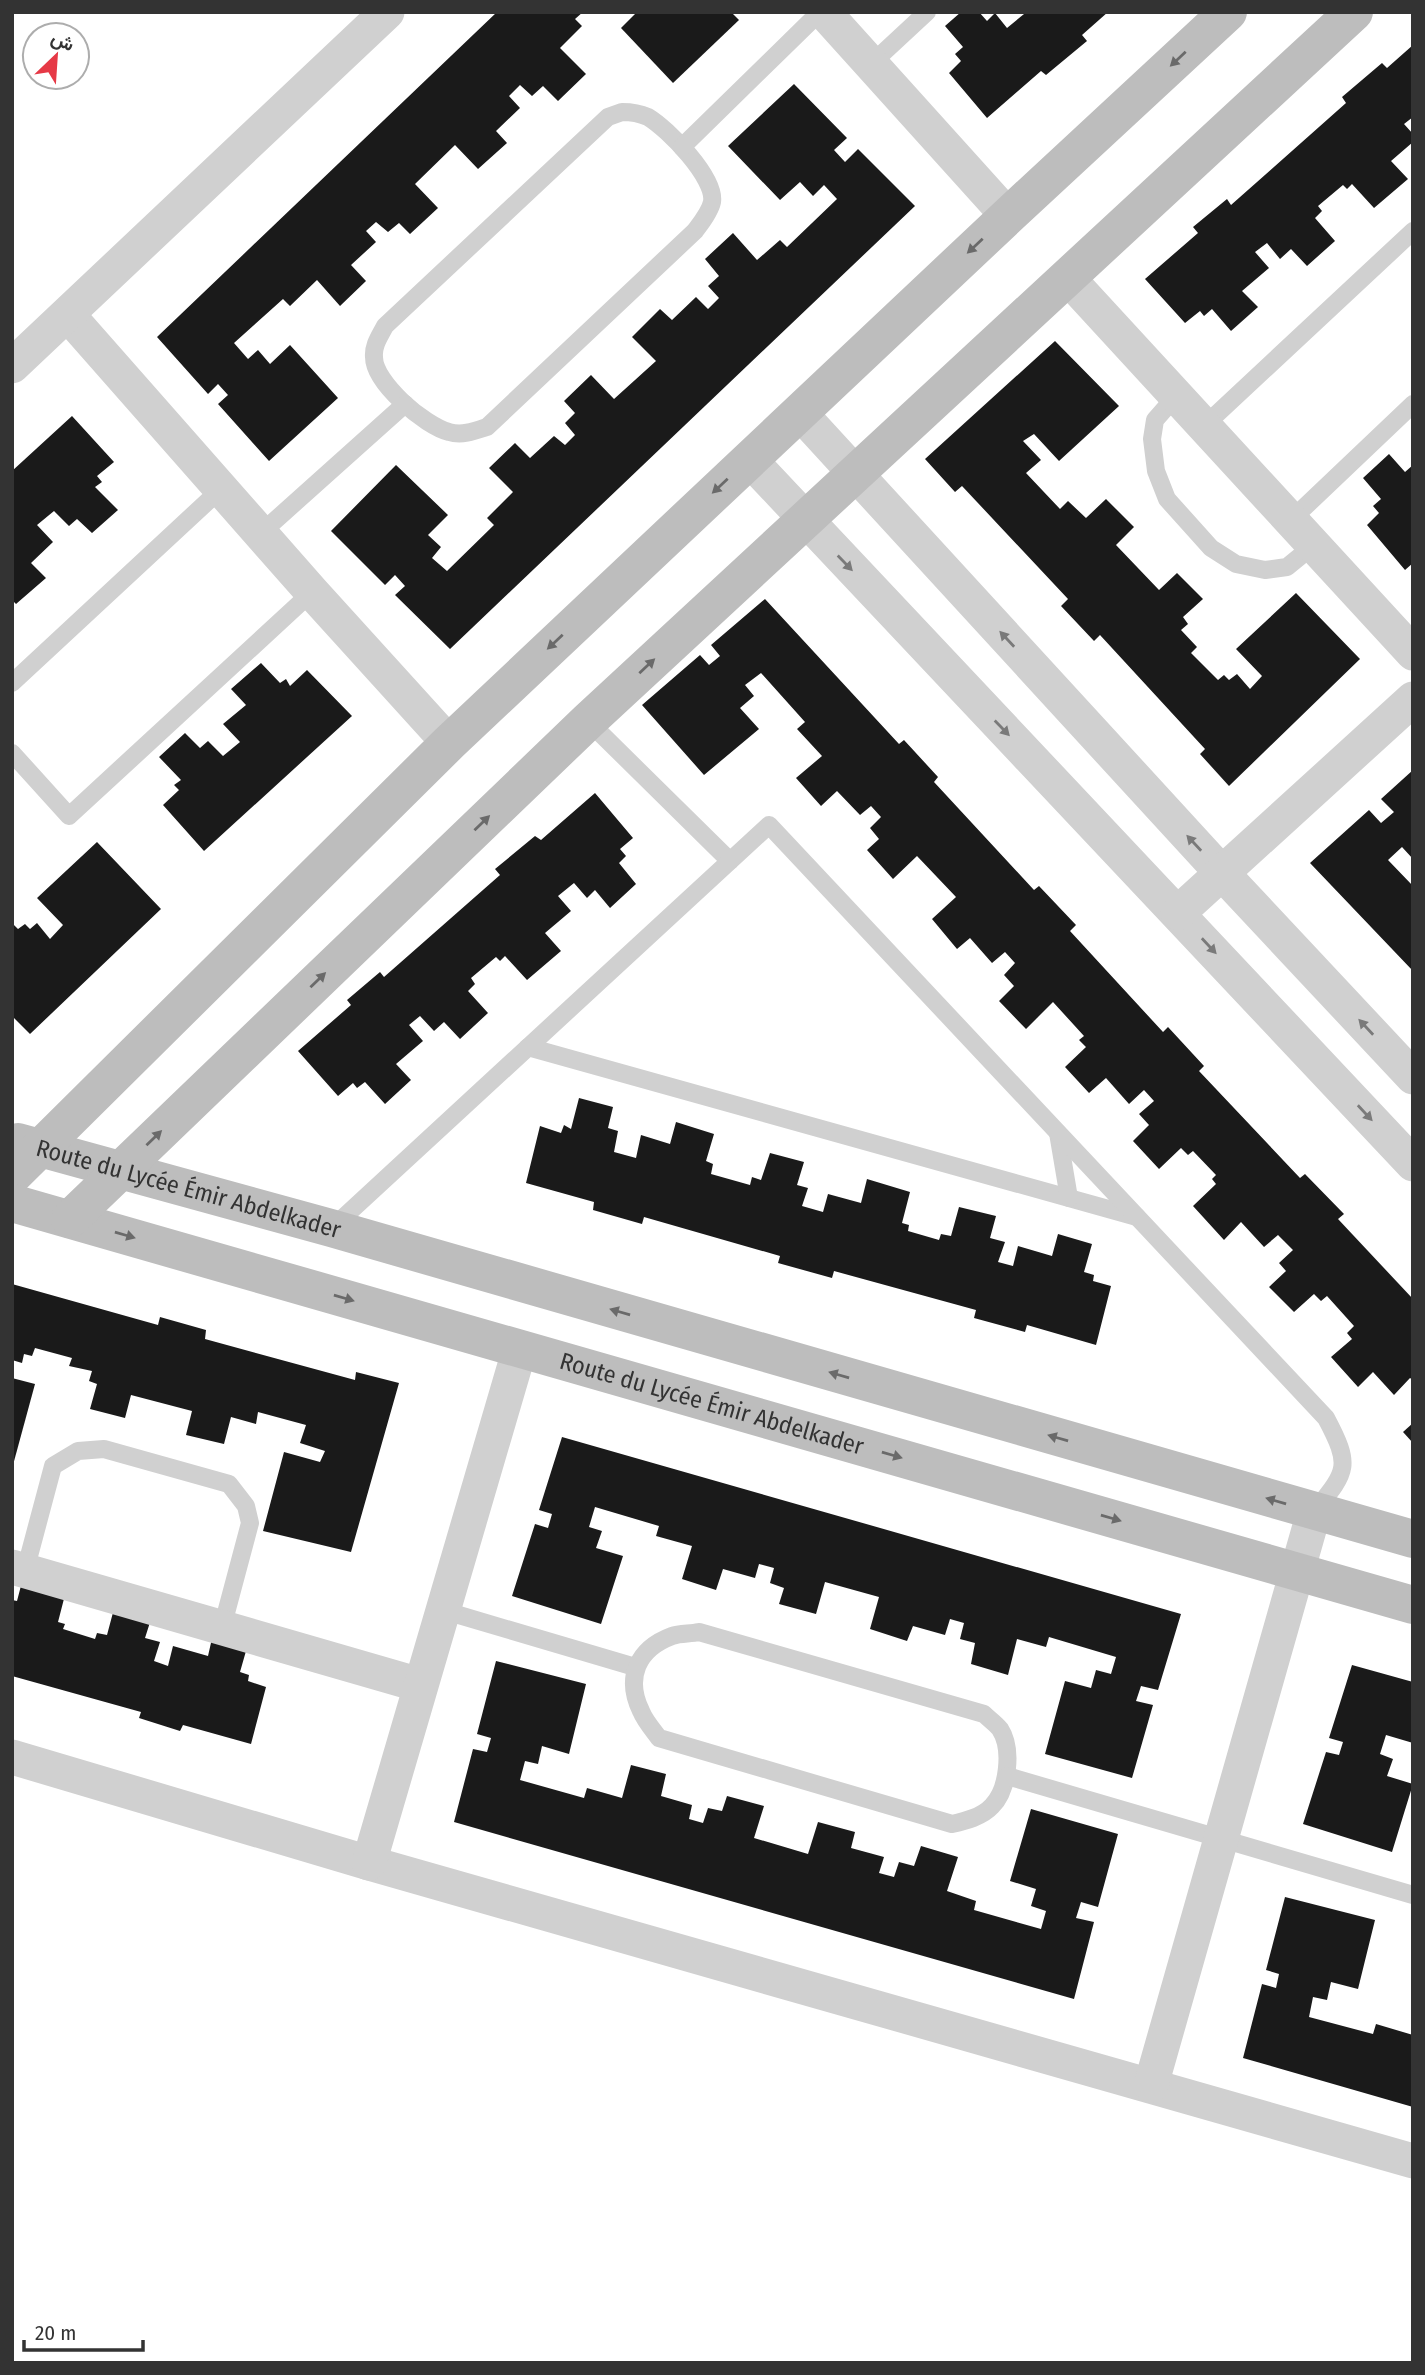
<svg xmlns="http://www.w3.org/2000/svg" width="1425" height="2375" viewBox="0 0 1425 2375" font-family="'Fira Sans Condensed',Vazirmatn,sans-serif">
  <style>
    .building { fill: #1a1a1a }
    .lines { fill: none; stroke-linecap: round; stroke-linejoin: round }
    .lane { stroke: #d0d0d0; stroke-width: 18 }
    .street { stroke: #d0d0d0; stroke-width: 35 }
    .secondary { stroke: #bdbdbd; stroke-width: 38 }
    .oneway { fill: #6a6a6a }
    .oneway2 { fill: #7a7a7a }
    .labels { text-anchor: middle; stroke-width: 7; stroke-linejoin: round; paint-order: stroke }
    .street-label { font-size: 24px; fill: #333; stroke: #fff }
  </style>
  <rect width="100%" height="100%" fill="#fff"/>
  <g class="building">
    <polygon points="497,12 583,12 575,19 582,26 560,48 586,74 558,101 543,86 532,96 520,85 509,96 520,108 496,131 507,143 478,169 455,145 415,184 438,208 410,234 399,223 388,232 376,222 366,231 376,242 351,265 366,281 340,306 317,280 290,306 283,299 234,343 248,359 258,350 270,364 290,345 338,398 269,461 218,404 228,395 218,384 208,394 157,337"/>
    <polygon points="637,12 731,12 739,20 673,83 621,28"/>
    <polygon points="961,12 979,12 987,21 995,13 1007,28 1024,14 1022,12 1108,12 1082,35 1087,41 1046,75 1041,71 987,118 949,73 961,61 955,54 963,47 945,26"/>
    <polygon points="1413,45 1413,117 1404,124 1413,134 1413,142 1391,161 1408,179 1374,208 1352,184 1347,189 1343,185 1318,206 1322,211 1315,218 1335,241 1307,266 1291,249 1280,259 1267,243 1255,252 1269,268 1242,291 1258,307 1231,331 1212,309 1204,316 1200,311 1185,323 1145,279 1198,233 1193,227 1227,199 1231,205 1346,103 1342,97 1382,63 1387,68"/>
    <polygon points="794,84 847,138 834,150 845,162 858,149 915,206 450,649 395,595 405,586 395,575 385,585 331,531 396,465 448,515 428,535 441,547 432,558 447,571 494,525 487,518 513,492 489,468 515,443 530,458 554,436 565,445 575,435 565,423 575,413 564,401 591,375 614,399 656,361 632,337 660,309 672,320 696,297 708,309 719,298 708,286 719,276 705,259 733,233 757,260 780,240 787,247 837,199 824,185 813,196 800,182 780,200 728,146"/>
    <polygon points="1055,341 1119,406 1059,461 1034,434 1023,441 1041,460 1026,473 1060,509 1068,501 1086,518 1106,499 1134,527 1116,545 1159,590 1177,573 1203,599 1183,617 1188,624 1181,630 1197,647 1191,653 1218,680 1224,675 1229,680 1237,674 1250,689 1262,676 1236,649 1296,593 1360,659 1229,786 1200,754 1205,749 1100,635 1094,641 1061,606 1068,599 962,486 955,492 925,459"/>
    <polygon points="72,416 114,462 97,476 102,482 95,487 118,510 92,533 77,519 69,526 54,511 37,525 53,542 31,563 46,578 16,604 12,600 12,471"/>
    <polygon points="1389,454 1405,472 1413,465 1413,563 1405,570 1367,525 1379,513 1373,506 1381,499 1363,478"/>
    <polygon points="765,599 899,744 904,740 938,777 934,782 1034,890 1039,886 1076,925 1070,931 1163,1032 1168,1027 1204,1066 1199,1071 1300,1178 1305,1174 1344,1214 1338,1219 1413,1299 1413,1380 1410,1378 1394,1395 1373,1372 1358,1387 1331,1357 1352,1339 1347,1333 1354,1326 1327,1296 1321,1301 1314,1294 1294,1312 1269,1287 1286,1271 1279,1263 1293,1250 1278,1235 1264,1247 1241,1222 1224,1240 1193,1206 1216,1184 1212,1179 1216,1175 1193,1151 1188,1155 1181,1148 1159,1169 1133,1141 1149,1125 1139,1114 1154,1101 1144,1090 1129,1104 1106,1078 1089,1093 1065,1067 1086,1047 1079,1040 1084,1036 1053,1002 1026,1029 999,1001 1014,986 1004,975 1015,963 1005,952 992,963 970,938 957,949 932,919 956,897 917,856 893,879 867,850 879,839 870,828 881,817 871,806 860,815 837,791 821,806 796,778 822,756 797,729 805,722 761,673 745,685 754,696 740,708 759,729 704,775 642,705 700,655 709,665 720,656 711,645"/>
    <polygon points="261,663 280,683 286,679 290,686 307,670 352,716 204,851 163,805 179,790 174,785 181,780 159,757 185,733 200,748 208,741 223,756 240,742 223,724 246,705 231,689"/>
    <polygon points="1413,770 1413,859 1402,847 1388,860 1413,886 1413,971 1310,863 1369,810 1381,823 1394,812 1381,799"/>
    <polygon points="595,793 633,838 620,849 626,856 619,863 636,884 610,908 595,890 587,898 574,883 558,896 571,911 545,933 561,951 527,980 505,956 500,961 496,957 471,978 475,984 468,991 488,1013 460,1039 444,1022 434,1031 420,1016 409,1025 423,1041 396,1064 411,1080 385,1104 365,1082 357,1088 353,1083 338,1096 298,1051 351,1005 347,1000 380,972 384,977 500,875 495,869 535,836 541,840"/>
    <polygon points="97,842 161,909 30,1034 12,1016 12,923 18,929 25,924 30,929 37,923 50,939 63,925 37,898"/>
    <polygon points="579,1098 613,1107 608,1128 618,1131 614,1152 636,1158 641,1135 670,1144 676,1122 714,1134 706,1161 713,1164 711,1174 750,1185 752,1177 761,1180 770,1153 804,1162 797,1185 808,1188 802,1206 823,1212 828,1194 861,1203 867,1179 910,1192 902,1223 909,1225 908,1231 939,1240 941,1234 951,1236 959,1207 996,1216 990,1238 1005,1242 998,1262 1013,1266 1018,1246 1052,1256 1058,1234 1092,1244 1084,1272 1094,1275 1093,1281 1111,1286 1096,1345 1027,1325 1025,1332 974,1318 976,1310 834,1271 832,1278 778,1263 780,1256 644,1217 642,1224 593,1210 594,1202 526,1183 540,1126 561,1133 564,1125 571,1129"/>
    <polygon points="12,1284 158,1325 160,1317 206,1330 205,1339 355,1380 356,1372 399,1383 351,1552 263,1531 284,1452 320,1462 325,1451 300,1443 306,1425 258,1412 256,1424 231,1417 224,1444 186,1435 192,1411 131,1395 125,1418 90,1409 97,1384 89,1381 92,1371 69,1366 72,1358 35,1348 32,1356 24,1354 22,1363 12,1360"/>
    <polygon points="12,1378 35,1384 13,1465 12,1465"/>
    <polygon points="1413,1423 1413,1443 1403,1432"/>
    <polygon points="562,1437 1181,1614 1158,1690 1141,1686 1136,1701 1153,1705 1132,1778 1045,1754 1065,1681 1091,1688 1096,1670 1111,1674 1116,1657 1049,1637 1046,1647 1017,1639 1008,1675 971,1664 975,1643 960,1639 964,1623 950,1619 945,1635 913,1626 907,1641 870,1629 879,1597 825,1582 816,1614 779,1604 784,1588 770,1583 774,1568 759,1564 755,1578 723,1569 716,1590 682,1579 692,1546 656,1536 659,1526 595,1507 589,1527 602,1531 596,1548 623,1556 601,1624 512,1596 535,1524 548,1528 552,1514 539,1510"/>
    <polygon points="23,1578 66,1591 58,1622 65,1624 63,1629 95,1639 97,1633 107,1635 115,1605 152,1616 145,1638 160,1642 154,1661 168,1666 173,1646 208,1656 213,1634 248,1644 240,1672 249,1675 248,1681 266,1687 251,1744 183,1725 180,1731 139,1718 141,1712 12,1676 12,1600 17,1601"/>
    <polygon points="496,1661 586,1684 569,1754 542,1746 538,1764 525,1761 520,1780 584,1798 587,1788 622,1798 631,1765 666,1774 661,1796 692,1805 689,1819 703,1823 708,1808 722,1811 727,1796 764,1806 754,1838 808,1854 818,1822 855,1832 851,1848 884,1857 879,1873 894,1877 899,1862 914,1866 921,1846 958,1857 947,1891 976,1901 974,1910 1041,1929 1046,1911 1031,1906 1036,1889 1010,1881 1031,1809 1118,1834 1098,1907 1081,1902 1076,1918 1094,1922 1074,1999 454,1822 473,1749 487,1752 491,1738 477,1734"/>
    <polygon points="1352,1665 1413,1682 1413,1743 1386,1735 1380,1754 1393,1759 1387,1776 1413,1784 1392,1852 1303,1824 1326,1752 1339,1755 1343,1742 1329,1738"/>
    <polygon points="1285,1897 1375,1920 1358,1989 1331,1982 1327,2000 1313,1997 1309,2017 1373,2034 1376,2024 1413,2035 1413,2107 1243,2058 1262,1984 1276,1988 1279,1974 1266,1970"/>
  </g>
  <g class="lines">
    <g class="lane">
      <polyline points="871,64 927,12"/>
      <path d="M 622,112 C 632,112 639,113 648,117 C 668,129 716,178 712,202 C 710,212 701,223 695,231 L 487,427 C 475,431 462,436 449,432 C 425,426 374,383 374,357 C 373,345 380,336 385,326 L 608,117 Z"/>
      <polyline points="682,147 820,12"/>
      <polyline points="1176,396 1155,420 1152,439 1156,471 1167,499 1211,548 1236,564 1265,570 1287,567 1314,545"/>
      <polyline points="1204,426 1413,231"/>
      <polyline points="1291,520 1413,404"/>
      <polyline points="261,533 405,404"/>
      <polyline points="12,683 222,488"/>
      <polyline points="588,721 730,861"/>
      <polyline points="12,753 69,816 312,592"/>
      <polyline points="528,1047 1137,1217"/>
      <polyline points="1058,1133 1069,1198"/>
      <path d="M 332,1228 L 769,825 L 1326,1418 C 1352,1467 1347,1471 1314,1512"/>
      <polyline points="25,1571 53,1466 78,1451 104,1449 229,1484 246,1506 250,1523 222,1628"/>
      <polyline points="442,1610 635,1667"/>
      <path d="M 699,1632 L 984,1714 C 989,1719 996,1724 1000,1729 C 1013,1749 1008,1790 992,1806 C 982,1817 965,1821 952,1824 L 659,1738 C 653,1730 645,1721 641,1711 C 625,1678 637,1649 672,1636 C 680,1633 690,1634 699,1632 Z"/>
      <polyline points="1007,1776 1413,1895"/>
    </g>
    <g class="street">
      <polyline points="824,12 1008,216"/>
      <polyline points="1067,277 1413,653"/>
      <polyline points="68,315 312,592 449,743"/>
      <polyline points="12,366 387,12"/>
      <polyline points="799,412 1221,872 1413,1077"/>
      <polyline points="749,459 1413,1164"/>
      <polyline points="1178,913 1413,699"/>
      <polyline points="12,1567 420,1685"/>
      <polyline points="12,1757 369,1863 1413,2161"/>
      <polyline points="369,1863 520,1348"/>
      <polyline points="1151,2085 1314,1512"/>
    </g>
    <g class="secondary">
      <path id="s1" d="M 18,1142 L 331,1228 L 1413,1539"/>
      <polyline points="12,1176 449,743 1008,216 1228,12"/>
      <path id="s2" d="M 12,1203 L 1413,1605"/>
      <polyline points="70,1219 588,721 1354,12"/>
    </g>
  </g>
  <defs><path id="oneway-solid" d="M-6-.8H1V-3.2L6.5 0L1 3.2V.8H-6Z" transform="scale(1.75)"/></defs>
  <g class="oneway">
    <use href="#oneway-solid" transform="translate(1178 59) rotate(137)"/>
    <use href="#oneway-solid" transform="translate(975 246) rotate(137)"/>
    <use href="#oneway-solid" transform="translate(720 486) rotate(137)"/>
    <use href="#oneway-solid" transform="translate(555 642) rotate(137)"/>
    <use href="#oneway-solid" transform="translate(647 666) rotate(-43)"/>
    <use href="#oneway-solid" transform="translate(482 823) rotate(-44)"/>
    <use href="#oneway-solid" transform="translate(318 980) rotate(-44)"/>
    <use href="#oneway-solid" transform="translate(154 1138) rotate(-44)"/>
    <use href="#oneway-solid" transform="translate(125 1235) rotate(16)"/>
    <use href="#oneway-solid" transform="translate(344 1298) rotate(16)"/>
    <use href="#oneway-solid" transform="translate(620 1312) rotate(-164)"/>
    <use href="#oneway-solid" transform="translate(839 1375) rotate(-164)"/>
    <use href="#oneway-solid" transform="translate(1058 1438) rotate(-164)"/>
    <use href="#oneway-solid" transform="translate(892 1455) rotate(16)"/>
    <use href="#oneway-solid" transform="translate(1276 1501) rotate(-164)"/>
    <use href="#oneway-solid" transform="translate(1111 1518) rotate(16)"/>
  </g>
  <g class="oneway2">
    <use href="#oneway-solid" transform="translate(845 563) rotate(46)"/>
    <use href="#oneway-solid" transform="translate(1007 639) rotate(-133)"/>
    <use href="#oneway-solid" transform="translate(1002 728) rotate(46)"/>
    <use href="#oneway-solid" transform="translate(1194 843) rotate(-133)"/>
    <use href="#oneway-solid" transform="translate(1209 946) rotate(47)"/>
    <use href="#oneway-solid" transform="translate(1366 1027) rotate(-133)"/>
    <use href="#oneway-solid" transform="translate(1365 1113) rotate(47)"/>
  </g>
  <g class="labels">
    <g class="street-label">
      <text dy="8" stroke="none"><textPath href="#s1" startOffset="177">Route du Lycée Émir Abdelkader</textPath></text>
      <text dy="8" stroke="none"><textPath href="#s2" startOffset="728">Route du Lycée Émir Abdelkader</textPath></text>
    </g>
  </g>
  <rect width="1425" height="2375" fill="none" stroke="#333333" stroke-width="28"/>
  <g transform="translate(56 56) rotate(25)"><circle r="33" fill="#ffffff" stroke="#adadad" stroke-width="2"/>
  <path d="M0-5L12 26L0 18L-12 26Z" fill="#e63946"/>
  <text y="-10" font-size="19" font-weight="bold" text-anchor="middle" fill="#333333">ش</text>
  </g>
  <path d="M24 2340v10h119v-10" fill="none" stroke="#333333" stroke-width="3.5"/>
  <text x="35" y="2340" font-size="21" fill="#333333" stroke="#ffffff" stroke-width="5" paint-order="stroke">20 m</text>
</svg>
